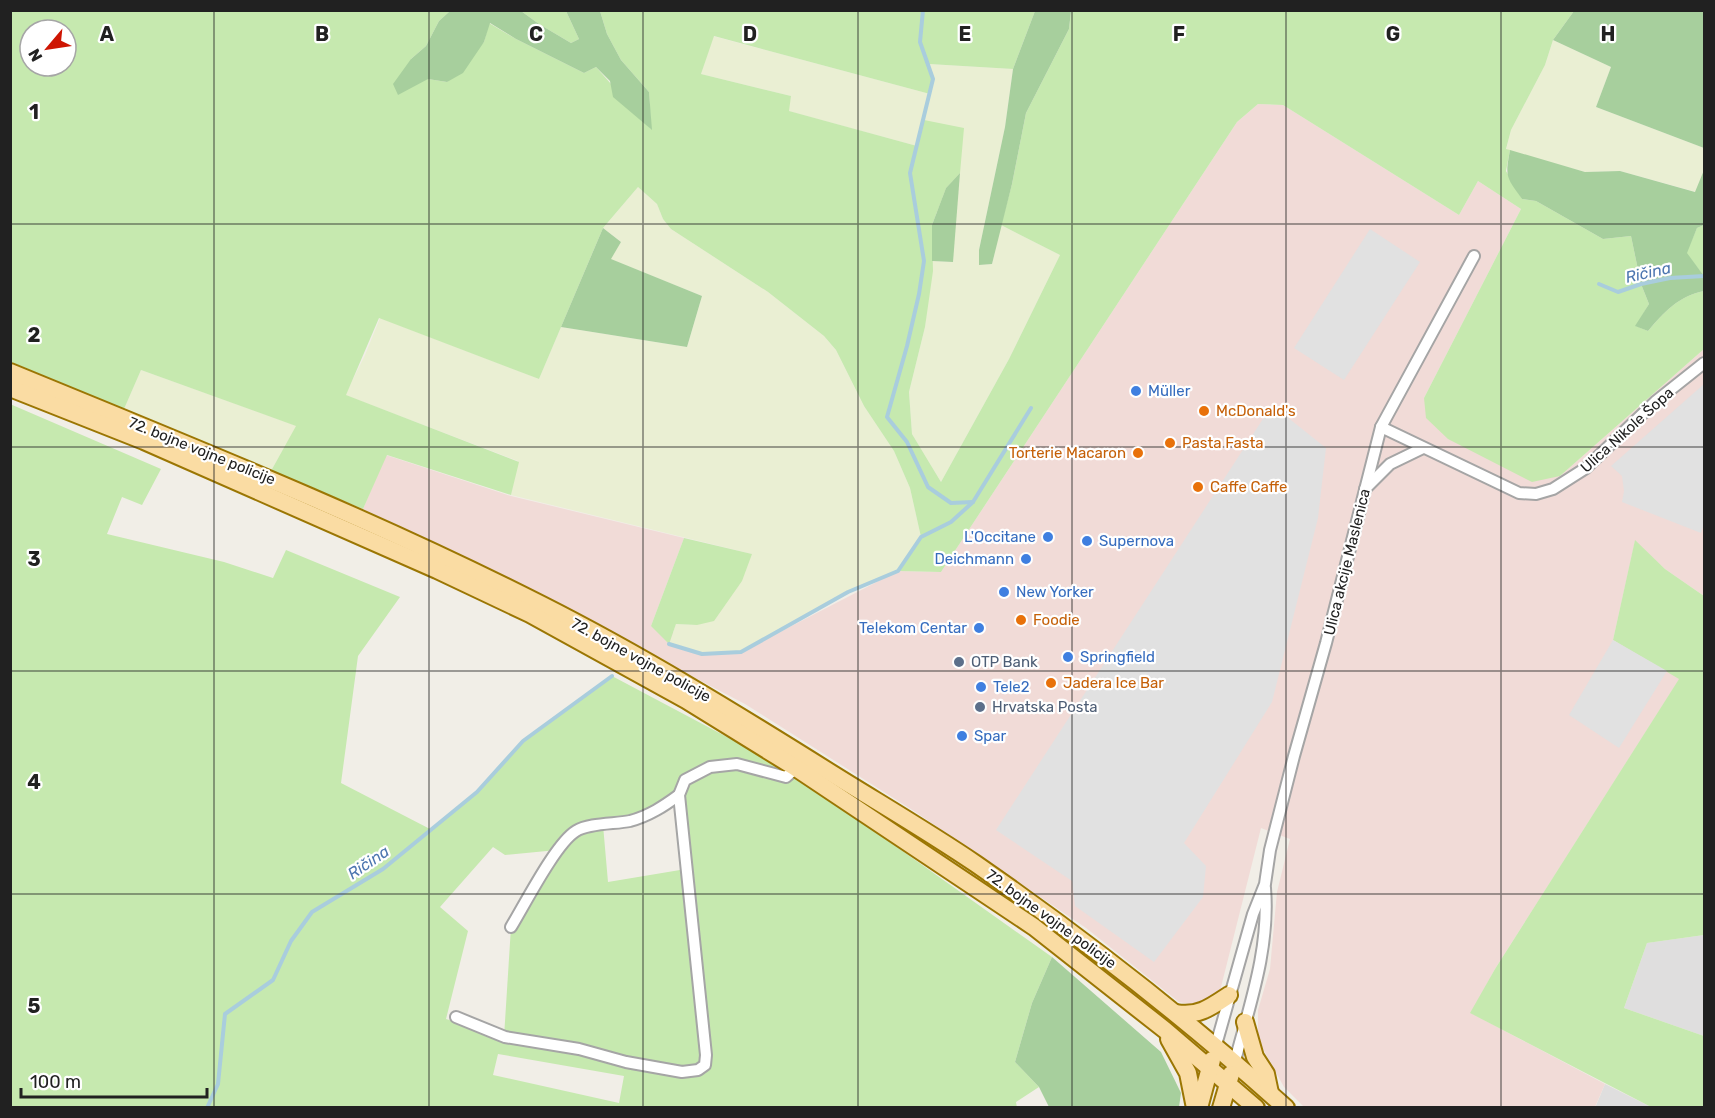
<svg xmlns="http://www.w3.org/2000/svg" width="1715" height="1118" viewBox="0 0 1715 1118" font-family="Rubik,sans-serif">
  <style>
    .residential { fill: #dfdede }
    .commercial { fill: #f1dbd7 }
    .farmland { fill: #eaefd3 }
    .grass { fill: #c6e9af; fill-rule: evenodd }
    .forest { fill: #a7cf9d }
    .parking { fill: #e1e1e1 }
    .lines { fill: none; stroke-linecap: round; stroke-linejoin: round }
    .stream { stroke: #a9cddd; stroke-width: 4 }
    .street-casing { stroke: #a5a5a5; stroke-width: 14 }
    .primary-casing { stroke: #9b7603; stroke-width: 20 }
    .street { stroke: #fff; stroke-width: 10 }
    .primary { stroke: #fadca3; stroke-width: 16 }
    .grid { fill: none; stroke: #212121; stroke-width: 1.5; stroke-opacity: 0.55 }
    .shop-dot { fill: #3f7fe0; stroke: #fff; stroke-width: 2 }
    .food-dot { fill: #e8710a; stroke: #fff; stroke-width: 2 }
    .service-dot { fill: #5c6f8a; stroke: #fff; stroke-width: 2 }
    .labels { text-anchor: middle; stroke-width: 4.5; stroke-linejoin: round; paint-order: stroke }
    .shop-label { font-size: 15px; fill: #366cbe; stroke: #fff; text-anchor: start }
    .food-label { font-size: 15px; fill: #c56008; stroke: #fff; text-anchor: start }
    .street-label { font-size: 15px; fill: #212121; stroke: #fff }
    .service-label { font-size: 15px; fill: #4e5e75; stroke: #fff; text-anchor: start }
    .water-label { font-size: 16px; font-style: italic; fill: #4d76b0; stroke: #fff }
    .grid-label { font-size: 20px; text-anchor: middle; font-weight: bold; fill: #212121; stroke: #fff; stroke-width: 4.5; stroke-linejoin: round; paint-order: stroke }
  </style>
  <rect width="100%" height="100%" fill="#f1eee7"/>
  <g class="residential">
    <polygon points="1704,935 1704,1036 1624,1008 1647,943"/>
    <polygon points="1605,1084 1651,1107 1595,1108"/>
  </g>
  <polygon class="commercial" points="1258,104 1283,105 1459,215 1478,181 1521,209 1424,398 1560,476 1704,349 1704,596 1665,569 1635,541 1613,640 1680,678 1495,969 1471,1013 1605,1084 1595,1107 1304,1107 1284,1087 1258,1040 1258,1010 1270,969 1277,892 1290,839 1261,828 1220,991 1209,1002 1194,1005 1179,1002 1086,928 914,811 745,704 479,565 363,509 386,455 511,496 684,538 651,626 741,652 898,571 941,572 1237,122"/>
  <g class="farmland">
    <polygon points="713,36 930,94 928,64 1013,69 1005,127 979,250 979,265 992,264 1001,225 1060,255 1009,359 941,482 912,434 909,392 925,327 932,261 953,262 917,146 788,111 791,96 701,74"/>
    <polygon points="1553,40 1611,67 1596,107 1704,148 1704,170 1696,192 1620,171 1585,172 1506,150 1511,130 1545,65"/>
    <polygon points="638,187 657,204 663,219 671,229 768,292 824,336 836,350 864,406 894,451 910,488 921,537 898,571 848,592 741,652 702,654 669,644 676,624 697,625 752,554 511,495 518,461 345,395 365,355 380,318 539,379 561,327 687,347 702,296 610,259 621,242 603,228"/>
    <polygon points="141,370 297,426 271,471 124,409"/>
  </g>
  <g class="grass">
    <path d="M 10,11 L 450,11 L 439,21 L 426,46 L 411,59 L 428,79 L 447,82 L 484,42 L 489,23 L 516,39 L 584,73 L 596,67 L 651,129 L 649,92 L 621,60 L 607,34 L 600,11 L 1035,11 L 1013,69 L 929,64 L 933,79 L 930,94 L 714,36 L 701,74 L 791,96 L 789,111 L 917,146 L 924,120 L 964,128 L 960,173 L 946,188 L 932,225 L 933,271 L 925,327 L 909,392 L 912,434 L 941,482 L 1009,359 L 1060,255 L 1001,225 L 1012,184 L 1026,113 L 1069,29 L 1071,11 L 1574,11 L 1553,40 L 1545,65 L 1511,130 L 1506,149 L 1510,150 L 1506,171 L 1522,199 L 1536,201 L 1603,239 L 1631,236 L 1641,284 L 1649,304 L 1636,326 L 1648,331 C 1663,313 1680,295 1704,291 L 1704,349 L 1560,476 L 1532,482 L 1448,439 L 1426,418 L 1424,398 L 1521,209 L 1478,181 L 1459,215 L 1283,105 L 1258,104 L 1237,122 L 941,572 L 898,571 L 921,537 L 910,488 L 894,451 L 864,406 L 836,350 L 824,336 L 768,292 L 671,229 L 663,219 L 657,204 L 638,187 L 603,228 L 539,379 L 379,318 L 346,395 L 519,462 L 511,495 L 387,455 L 363,509 L 271,471 L 296,426 L 141,370 L 124,409 L 11,362 ZM 30,30 L 66,30 L 66,66 L 30,66 Z"/>
    <polygon points="521,11 566,11 579,39 571,43 539,24"/>
    <polygon points="1704,225 1704,276 1686,253 1697,228"/>
    <path d="M 10,404 L 161,469 L 142,505 L 122,497 L 107,534 L 224,562 L 273,578 L 286,550 L 400,597 L 358,656 L 341,783 L 430,829 L 477,792 L 523,741 L 612,676 L 759,754 L 880,835 L 1052,957 L 1032,1003 L 1015,1062 L 1039,1087 L 1016,1102 L 1017,1108 L 11,1107 ZM 679,795 L 686,869 L 608,882 L 603,825 L 632,820 ZM 493,847 L 505,855 L 557,850 L 511,927 L 504,1037 L 446,1019 L 468,931 L 440,907 ZM 498,1054 L 624,1076 L 619,1103 L 493,1075 Z"/>
    <polygon points="684,538 752,554 742,581 714,621 697,625 676,624 669,644 651,626"/>
    <polygon points="1635,540 1665,569 1704,596 1704,935 1647,943 1624,1008 1704,1036 1704,1107 1651,1107 1470,1013 1495,969 1679,679 1613,640"/>
  </g>
  <g class="forest">
    <polygon points="450,11 521,11 539,24 571,43 579,39 566,11 600,11 607,34 621,60 649,92 652,130 613,97 610,81 596,67 584,73 516,39 490,23 484,42 463,73 447,82 428,79 398,95 393,84 411,59 426,46 439,21"/>
    <polygon points="1035,11 1071,11 1069,29 1026,113 1012,184 992,264 979,265 979,250 1005,127 1013,69"/>
    <polygon points="1574,11 1704,11 1704,148 1596,107 1611,67 1553,40"/>
    <path d="M 1510,150 L 1585,172 L 1620,171 L 1695,192 L 1704,170 L 1704,225 L 1697,228 L 1687,253 L 1704,276 L 1704,291 C 1680,295 1663,313 1648,331 L 1635,326 L 1649,304 L 1641,284 L 1631,236 L 1603,239 L 1536,201 L 1522,199 C 1506,177 1505,177 1510,150 Z"/>
    <polygon points="960,173 953,262 932,261 932,225 946,188"/>
    <polygon points="603,228 621,242 611,259 702,296 687,347 561,327"/>
    <polygon points="1052,957 1161,1052 1181,1093 1179,1107 1049,1107 1039,1087 1015,1062 1032,1003"/>
  </g>
  <g class="parking">
    <polygon points="1370,229 1420,262 1344,380 1294,348"/>
    <polygon points="1704,384 1704,524 1701,533 1622,502 1624,491 1622,476 1611,466"/>
    <polygon points="1272,405 1326,448 1318,518 1272,702 1184,843 1206,866 1203,897 1154,962 1075,906 1072,881 996,830"/>
    <polygon points="1613,640 1667,671 1619,748 1569,715"/>
  </g>
  <g class="lines">
    <g class="stream">
      <polyline points="923,10 920,42 933,79 910,173 924,261 919,294 907,346 887,417 907,442 928,487 951,503 973,502"/>
      <polyline points="1599,284 1618,292 1641,284 1670,278 1704,276"/>
      <polyline points="669,644 702,654 741,652 848,592 898,571 921,537 951,522 973,502 1031,408"/>
      <polyline points="207,1108 218,1084 225,1014 273,980 291,941 312,912 383,869 477,792 523,741 612,676"/>
    </g>
    <g class="street-casing">
      <g id="street">
        <polyline points="1381,427 1519,493 1536,494 1553,489 1586,468 1655,402 1704,363"/>
        <polyline points="1365,489 1390,464 1423,448"/>
        <path d="M 511,927 C 525,904 556,843 576,831 C 589,823 615,824 630,821 C 649,816 664,806 679,795"/>
        <polyline points="456,1017 505,1037 579,1049 626,1062 682,1072 698,1070 705,1065 706,1055 679,795 685,780 710,767 737,764 786,777 796,768"/>
        <polyline points="1216,1045 1253,914 1265,884 1270,850 1294,756 1326,643 1381,427 1474,256"/>
        <path d="M 1235,1061 C 1250,1004 1270,947 1265,888"/>
      </g>
    </g>
    <g class="primary-casing">
      <g id="primary">
        <path d="M 10,372 C 190,446 369,517 542,605 C 641,655 737,714 831,773 C 879,803 929,832 976,864 C 1084,939 1188,1020 1286,1108"/>
        <polyline points="10,388 144,441 437,570 530,614 686,700 796,768 1034,927 1165,1030 1256,1108"/>
        <path d="M 1176,1013 C 1198,1017 1211,1007 1229,995"/>
        <polyline points="1245,1022 1255,1057 1266,1074 1270,1093"/>
        <polyline points="1169,1039 1188,1073 1195,1108"/>
        <polyline points="1199,1108 1212,1060"/>
        <polyline points="1221,1108 1231,1074"/>
      </g>
    </g>
    <use href="#street" class="street"/>
    <use href="#primary" class="primary"/>
  </g>
  <path class="grid" d="M 214,10 L 214,1108M 429,10 L 429,1108M 643,10 L 643,1108M 858,10 L 858,1108M 1072,10 L 1072,1108M 1286,10 L 1286,1108M 1501,10 L 1501,1108M 10,224 L 1704,224M 10,447 L 1704,447M 10,671 L 1704,671M 10,894 L 1704,894"/>
  <g class="shop-dot">
    <circle cx="1136" cy="391" r="6"/>
    <circle cx="1048" cy="537" r="6"/>
    <circle cx="1087" cy="541" r="6"/>
    <circle cx="1026" cy="559" r="6"/>
    <circle cx="1004" cy="592" r="6"/>
    <circle cx="979" cy="628" r="6"/>
    <circle cx="1068" cy="657" r="6"/>
    <circle cx="981" cy="687" r="6"/>
    <circle cx="962" cy="736" r="6"/>
  </g>
  <g class="food-dot">
    <circle cx="1204" cy="411" r="6"/>
    <circle cx="1170" cy="443" r="6"/>
    <circle cx="1138" cy="453" r="6"/>
    <circle cx="1198" cy="487" r="6"/>
    <circle cx="1021" cy="620" r="6"/>
    <circle cx="1051" cy="683" r="6"/>
  </g>
  <g class="service-dot">
    <circle cx="959" cy="662" r="6"/>
    <circle cx="980" cy="707" r="6"/>
  </g>
  <g class="labels">
    <g class="shop-label">
      <text x="1148" y="396">Müller</text>
      <text x="1036" y="542" text-anchor="end">L'Occitane</text>
      <text x="1099" y="546">Supernova</text>
      <text x="1014" y="564" text-anchor="end">Deichmann</text>
      <text x="1016" y="597">New Yorker</text>
      <text x="967" y="633" text-anchor="end">Telekom Centar</text>
      <text x="1080" y="662">Springfield</text>
      <text x="993" y="692">Tele2</text>
      <text x="974" y="741">Spar</text>
    </g>
    <g class="food-label">
      <text x="1216" y="416">McDonald's</text>
      <text x="1182" y="448">Pasta Fasta</text>
      <text x="1126" y="458" text-anchor="end">Torterie Macaron</text>
      <text x="1210" y="492">Caffe Caffe</text>
      <text x="1033" y="625">Foodie</text>
      <text x="1063" y="688">Jadera Ice Bar</text>
    </g>
    <g class="street-label">
      <text transform="translate(1627 430) rotate(-42)" y="5">Ulica Nikole Šopa</text>
      <text transform="translate(202 451) rotate(22)" y="5">72. bojne vojne policije</text>
      <text transform="translate(1347 562) rotate(-76)" y="5">Ulica akcije Maslenica</text>
      <text transform="translate(641 660) rotate(29)" y="5">72. bojne vojne policije</text>
      <text transform="translate(1051 919) rotate(36)" y="5">72. bojne vojne policije</text>
    </g>
    <g class="service-label">
      <text x="971" y="667">OTP Bank</text>
      <text x="992" y="712">Hrvatska Posta</text>
    </g>
    <g class="water-label">
      <text transform="translate(1648 272) rotate(-13)" y="6">Ričina</text>
      <text transform="translate(368 862) rotate(-34)" y="6">Ričina</text>
    </g>
  </g>
  <g class="grid-label">
    <text x="107" y="41">A</text>
    <text x="322" y="41">B</text>
    <text x="536" y="41">C</text>
    <text x="750" y="41">D</text>
    <text x="965" y="41">E</text>
    <text x="1179" y="41">F</text>
    <text x="1393" y="41">G</text>
    <text x="1608" y="41">H</text>
    <text x="34" y="119">1</text>
    <text x="34" y="342">2</text>
    <text x="34" y="566">3</text>
    <text x="34" y="789">4</text>
    <text x="34" y="1013">5</text>
  </g>
  <rect width="1715" height="1118" fill="none" stroke="#212121" stroke-width="24"/>
  <g transform="translate(48 48) rotate(241)"><circle r="28" fill="#ffffff" stroke="#a6a6a6" stroke-width="1.5"/>
  <path d="M0-4.5L10 22L0 15L-10 22Z" fill="#ce1503"/>
  <text y="-9" font-size="16" font-weight="bold" text-anchor="middle" fill="#212121">N</text>
  </g>
  <path d="M21 1088v9h186v-9" fill="none" stroke="#212121" stroke-width="3"/>
  <text x="30" y="1088" font-size="18" fill="#212121" stroke="#ffffff" stroke-width="4.5" paint-order="stroke">100 m</text>
</svg>
